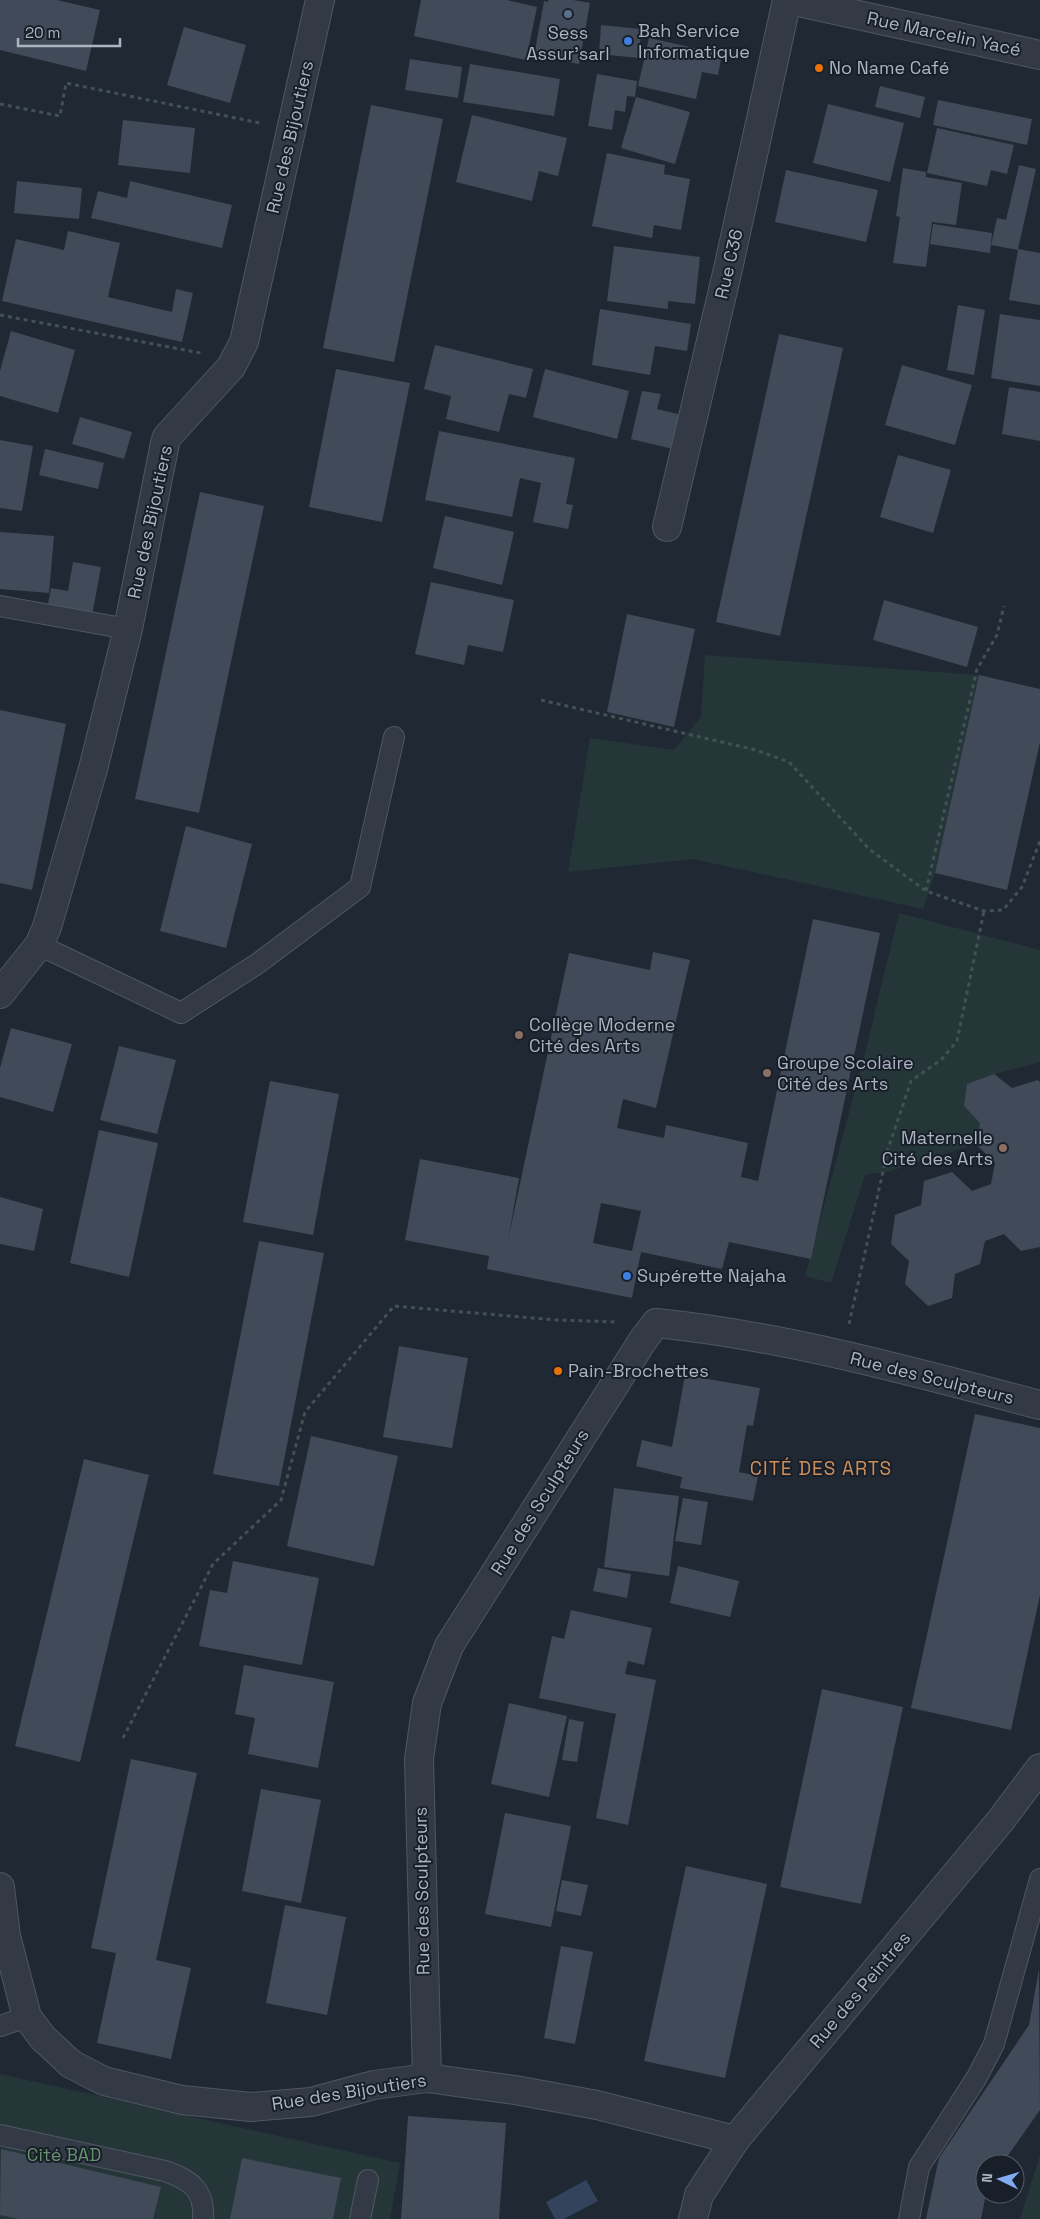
<svg xmlns="http://www.w3.org/2000/svg" width="1040" height="2219" viewBox="0 0 1040 2219" font-family="'Space Grotesk',sans-serif">
  <style>
    .green { fill: #243637 }
    .water { fill: #33435b }
    .building { fill: #414a59; fill-rule: evenodd }
    .lines { fill: none; stroke-linecap: round; stroke-linejoin: round }
    .service-casing { stroke: #505763; stroke-width: 22 }
    .minor-casing { stroke: #505763; stroke-width: 30 }
    .tertiary-casing { stroke: #505763; stroke-width: 30 }
    .path { stroke: #415255; stroke-width: 3; stroke-dasharray: 4 4; stroke-linecap: butt }
    .service { stroke: #333a45; stroke-width: 20 }
    .minor { stroke: #333a45; stroke-width: 28 }
    .tertiary { stroke: #333a45; stroke-width: 28 }
    .service-dot { fill: #5c6f8a; stroke: #181f29; stroke-width: 2 }
    .shop-dot { fill: #3f7fe0; stroke: #181f29; stroke-width: 2 }
    .food-dot { fill: #e8710a; stroke: #181f29; stroke-width: 2 }
    .education-dot { fill: #8d6e63; stroke: #181f29; stroke-width: 2 }
    .labels { text-anchor: middle; stroke-width: 4; stroke-linejoin: round; paint-order: stroke }
    .poi-label { font-size: 18px; fill: #acb4c2; stroke: #181f29; text-anchor: start }
    .street-label { font-size: 18px; fill: #acb4c2; stroke: #181f29 }
    .park-label { font-size: 18px; fill: #669170; stroke: #181f29 }
    .neighbourhood-label { font-size: 19px; letter-spacing: 1px; fill: #cd8f5c; stroke: #181f29 }
  </style>
  <rect width="100%" height="100%" fill="#202834"/>
  <g class="green">
    <polygon points="705,655 979,675 935,873 923,909 693,859 568,872 590,738 674,750 701,717"/>
    <polygon points="899,913 1040,950 1040,1062 995,1074 967,1084 980,1123 976,1144 891,1171 865,1175 831,1283 805,1276 864,1057"/>
    <polygon points="0,2074 400,2163 390,2219 0,2219"/>
    <polygon points="1040,2155 1040,2219 1020,2219"/>
  </g>
  <polygon class="water" points="586,2180 598,2201 564,2219 555,2219 546,2202"/>
  <g class="building">
    <polygon points="0,0 57,0 100,10 86,71 0,50"/>
    <polygon points="421,0 507,0 537,7 526,60 414,36"/>
    <polygon points="548,0 573,0 590,3 579,64 534,56 544,1 548,2"/>
    <polygon points="601,25 641,29 639,58 599,54"/>
    <polygon points="184,27 246,45 230,103 167,85"/>
    <polygon points="649,38 722,54 718,75 702,72 696,99 638,86"/>
    <polygon points="410,59 462,67 458,98 405,90"/>
    <polygon points="470,64 560,79 554,116 463,102"/>
    <polygon points="597,74 637,81 635,97 627,96 625,112 615,110 612,130 588,126"/>
    <polygon points="880,86 925,97 920,118 875,107"/>
    <polygon points="636,97 690,112 675,164 621,148"/>
    <polygon points="938,100 1032,119 1027,145 933,125"/>
    <polygon points="828,104 904,123 890,182 813,163"/>
    <polygon points="371,105 443,119 394,362 323,348"/>
    <polygon points="472,115 567,138 558,176 539,171 532,201 456,182"/>
    <polygon points="123,120 195,128 190,173 118,165"/>
    <polygon points="937,128 1014,145 1007,174 991,170 987,186 927,173"/>
    <polygon points="607,153 665,165 664,174 690,179 681,230 654,225 652,238 592,226"/>
    <polygon points="1019,165 1036,169 1018,249 1040,253 1040,305 1009,300 1018,250 991,245 997,218 1006,220"/>
    <polygon points="903,168 926,172 926,177 962,183 956,225 932,222 926,267 893,263 900,217 896,216"/>
    <polygon points="786,170 878,190 866,242 775,222"/>
    <polygon points="17,181 82,188 79,219 14,213"/>
    <polygon points="130,181 232,205 222,248 91,218 98,191 127,198"/>
    <polygon points="933,224 992,233 990,253 930,244"/>
    <polygon points="68,231 120,243 108,297 172,312 176,289 193,293 182,342 2,301 16,239 64,250"/>
    <polygon points="614,246 700,257 695,304 668,301 668,309 607,301"/>
    <polygon points="958,305 985,310 974,375 947,370"/>
    <polygon points="600,309 691,324 687,351 655,346 650,375 592,365"/>
    <polygon points="1000,314 1040,320 1040,386 991,378"/>
    <polygon points="11,331 75,350 58,413 0,396 0,371"/>
    <polygon points="779,334 843,348 780,636 716,622"/>
    <polygon points="435,345 533,369 526,398 509,394 499,432 446,419 451,396 424,389"/>
    <polygon points="902,365 972,385 955,445 885,425"/>
    <polygon points="336,369 410,383 382,522 309,507"/>
    <polygon points="545,369 629,391 617,439 533,417"/>
    <polygon points="1009,387 1040,392 1040,441 1002,434"/>
    <polygon points="642,391 661,394 657,409 682,415 673,449 631,439"/>
    <polygon points="80,417 132,432 124,459 72,444"/>
    <polygon points="439,431 575,458 566,504 573,505 568,529 533,522 541,483 520,478 512,517 425,500"/>
    <polygon points="0,440 33,446 22,511 0,508"/>
    <polygon points="45,449 104,463 98,489 39,475"/>
    <polygon points="898,455 951,470 933,533 880,517"/>
    <polygon points="200,492 264,506 199,813 135,799"/>
    <polygon points="445,516 514,532 502,585 433,568"/>
    <polygon points="0,532 54,536 49,593 0,589"/>
    <polygon points="73,562 101,567 92,616 47,609 51,588 68,591"/>
    <polygon points="431,582 514,600 503,652 468,645 464,665 415,654"/>
    <polygon points="884,600 978,627 967,667 873,640"/>
    <polygon points="627,614 695,629 674,727 607,712"/>
    <polygon points="979,675 1040,689 1040,742 1007,890 935,873"/>
    <polygon points="0,710 66,724 32,890 0,883"/>
    <polygon points="186,826 252,844 226,948 160,931"/>
    <path d="M 813,919 L 880,933 L 811,1259 L 729,1242 L 722,1269 L 641,1252 L 632,1298 L 487,1269 L 489,1256 L 405,1240 L 420,1159 L 519,1178 L 508,1240 L 569,953 L 650,970 L 653,952 L 690,960 L 656,1108 L 623,1099 L 617,1128 L 664,1138 L 666,1125 L 748,1143 L 741,1177 L 758,1181 ZM 601,1203 L 641,1211 L 632,1251 L 593,1243 Z"/>
    <polygon points="11,1028 72,1044 53,1112 0,1097 0,1068"/>
    <polygon points="119,1046 176,1060 157,1134 100,1120"/>
    <polygon points="994,1074 1012,1088 1038,1080 1040,1082 1040,1247 1021,1251 1004,1234 985,1241 980,1264 955,1274 952,1298 928,1306 905,1284 909,1261 891,1244 895,1215 921,1205 924,1181 952,1172 972,1191 991,1184 995,1163 976,1144 980,1123 964,1106 967,1084"/>
    <polygon points="270,1081 339,1094 313,1235 243,1222"/>
    <polygon points="99,1130 158,1143 129,1277 70,1263"/>
    <polygon points="0,1197 43,1209 34,1251 0,1244"/>
    <polygon points="259,1241 324,1253 279,1486 213,1474"/>
    <polygon points="399,1346 468,1358 452,1448 383,1437"/>
    <polygon points="685,1375 760,1388 753,1426 747,1425 739,1472 758,1476 753,1501 680,1488 682,1477 636,1466 642,1440 672,1447"/>
    <polygon points="975,1414 1040,1428 1040,1595 1011,1730 911,1708"/>
    <polygon points="311,1436 398,1456 374,1566 287,1546"/>
    <polygon points="84,1459 149,1475 80,1762 15,1746"/>
    <polygon points="614,1488 679,1496 669,1576 604,1567"/>
    <polygon points="683,1498 708,1502 701,1545 675,1541"/>
    <polygon points="233,1561 319,1578 302,1665 199,1646 210,1590 227,1593"/>
    <polygon points="678,1566 739,1581 730,1617 670,1603"/>
    <polygon points="598,1568 631,1574 627,1598 593,1591"/>
    <polygon points="571,1610 652,1628 644,1665 628,1661 625,1674 656,1680 628,1825 596,1818 616,1714 539,1698 552,1636 564,1639"/>
    <polygon points="244,1665 334,1682 318,1768 248,1754 255,1718 235,1714"/>
    <polygon points="822,1689 903,1707 861,1904 780,1887"/>
    <polygon points="509,1703 567,1716 549,1797 491,1784"/>
    <polygon points="569,1719 584,1722 577,1762 562,1760"/>
    <polygon points="131,1759 197,1773 156,1960 191,1968 171,2059 97,2043 116,1953 91,1948"/>
    <polygon points="261,1789 321,1800 301,1903 242,1891"/>
    <polygon points="505,1813 571,1826 551,1927 485,1914"/>
    <polygon points="686,1866 767,1884 725,2078 644,2061"/>
    <polygon points="562,1880 588,1885 581,1916 556,1911"/>
    <polygon points="285,1905 346,1917 327,2015 266,2003"/>
    <polygon points="561,1946 593,1952 575,2044 544,2038"/>
    <polygon points="1039,1969 1040,2110 1002,2164 985,2164 986,2194 981,2219 926,2219 939,2158 1029,2025"/>
    <polygon points="408,2116 506,2123 499,2219 401,2219"/>
    <polygon points="1,2149 161,2187 153,2219 19,2219 0,2215"/>
    <polygon points="242,2158 341,2178 333,2219 230,2219"/>
  </g>
  <g class="lines">
    <g class="service-casing">
      <g id="service">
        <polyline points="0,606 128,629"/>
        <polyline points="39,945 181,1013 257,964 360,887 394,737"/>
        <polyline points="0,2026 27,2017"/>
        <path d="M 0,2135 L 165,2171 C 191,2180 205,2190 203,2219"/>
        <polyline points="360,2219 368,2180"/>
        <polyline points="909,2219 919,2167 977,2077 994,2044 1040,1879"/>
      </g>
    </g>
    <g class="minor-casing">
      <g id="minor">
        <polyline points="667,527 728,269 787,0"/>
        <polyline points="0,994 39,945 47,927 93,769 128,629 165,443 167,437 231,367 244,342 320,0"/>
        <polyline points="0,1887 6,1936 27,2017 43,2038 71,2064 104,2081 182,2100 251,2107 311,2102 374,2085 427,2078 515,2090 597,2105 735,2140"/>
        <path d="M 427,2078 L 419,1759 L 427,1703 L 449,1646 L 643,1340 L 656,1323 C 786,1336 914,1372 1040,1405"/>
        <polyline points="693,2219 699,2195 735,2140 1001,1820 1040,1768"/>
      </g>
    </g>
    <g class="tertiary-casing">
      <polyline id="tertiary" points="790,0 1040,55"/>
    </g>
    <g class="path">
      <polyline points="0,104 60,116 66,83 260,123"/>
      <polyline points="0,315 201,353"/>
      <polyline points="541,700 756,750 789,762 869,849 926,891 984,911 1003,910 1022,887 1040,841"/>
      <polyline points="926,891 977,669 997,635 1004,606"/>
      <polyline points="849,1324 888,1149 911,1081 942,1059 957,1041 984,911"/>
      <polyline points="123,1738 213,1564 281,1500 305,1412 394,1306 556,1320 618,1322"/>
    </g>
    <use href="#service" class="service"/>
    <use href="#minor" class="minor"/>
    <use href="#tertiary" class="tertiary"/>
  </g>
  <circle class="service-dot" cx="568" cy="14" r="5"/>
  <g class="shop-dot">
    <circle cx="628" cy="41" r="5"/>
    <circle cx="627" cy="1276" r="5"/>
  </g>
  <g class="food-dot">
    <circle cx="819" cy="68" r="5"/>
    <circle cx="558" cy="1371" r="5"/>
  </g>
  <g class="education-dot">
    <circle cx="519" cy="1035" r="5"/>
    <circle cx="767" cy="1073" r="5"/>
    <circle cx="1003" cy="1148" r="5"/>
  </g>
  <g class="labels">
    <g class="poi-label">
      <text x="638" y="37">Bah Service<tspan x="638" dy="21">Informatique</tspan></text>
      <text x="568" y="39" text-anchor="middle">Sess<tspan x="568" dy="21">Assur'sarl</tspan></text>
      <text x="829" y="74">No Name Café</text>
      <text x="529" y="1031">Collège Moderne<tspan x="529" dy="21">Cité des Arts</tspan></text>
      <text x="777" y="1069">Groupe Scolaire<tspan x="777" dy="21">Cité des Arts</tspan></text>
      <text x="993" y="1144" text-anchor="end">Maternelle<tspan x="993" dy="21">Cité des Arts</tspan></text>
      <text x="637" y="1282">Supérette Najaha</text>
      <text x="568" y="1377">Pain-Brochettes</text>
    </g>
    <g class="street-label">
      <text transform="translate(944 34) rotate(12)" y="6">Rue Marcelin Yacé</text>
      <text transform="translate(290 137) rotate(-77)" y="6">Rue des Bijoutiers</text>
      <text transform="translate(729 264) rotate(-77)" y="6">Rue C36</text>
      <text transform="translate(150 522) rotate(-78)" y="6">Rue des Bijoutiers</text>
      <text transform="translate(932 1378) rotate(14)" y="6">Rue des Sculpteurs</text>
      <text transform="translate(540 1502) rotate(-58)" y="6">Rue des Sculpteurs</text>
      <text transform="translate(422 1891) rotate(-91)" y="6">Rue des Sculpteurs</text>
      <text transform="translate(860 1990) rotate(-50)" y="6">Rue des Peintres</text>
      <text transform="translate(349 2092) rotate(-9)" y="6">Rue des Bijoutiers</text>
    </g>
    <g class="park-label">
      <text x="64" y="2161">Cité BAD</text>
    </g>
    <g class="neighbourhood-label">
      <text x="821" y="1475">CITÉ DES ARTS</text>
    </g>
  </g>
  <g transform="translate(1000 2179) rotate(275)"><circle r="24" fill="#181f29" stroke="#535b66"/>
  <path d="M0-4L9 19L0 12L-9 19Z" fill="#81abf2"/>
  <text y="-8" font-size="14" font-weight="bold" text-anchor="middle" fill="#acb4c2">N</text>
  </g>
  <path d="M18 38v8h102v-8" fill="none" stroke="#acb4c2" stroke-width="2.5"/>
  <text x="25" y="38" font-size="15" fill="#acb4c2" stroke="#181f29" stroke-width="4" paint-order="stroke">20 m</text>
</svg>
